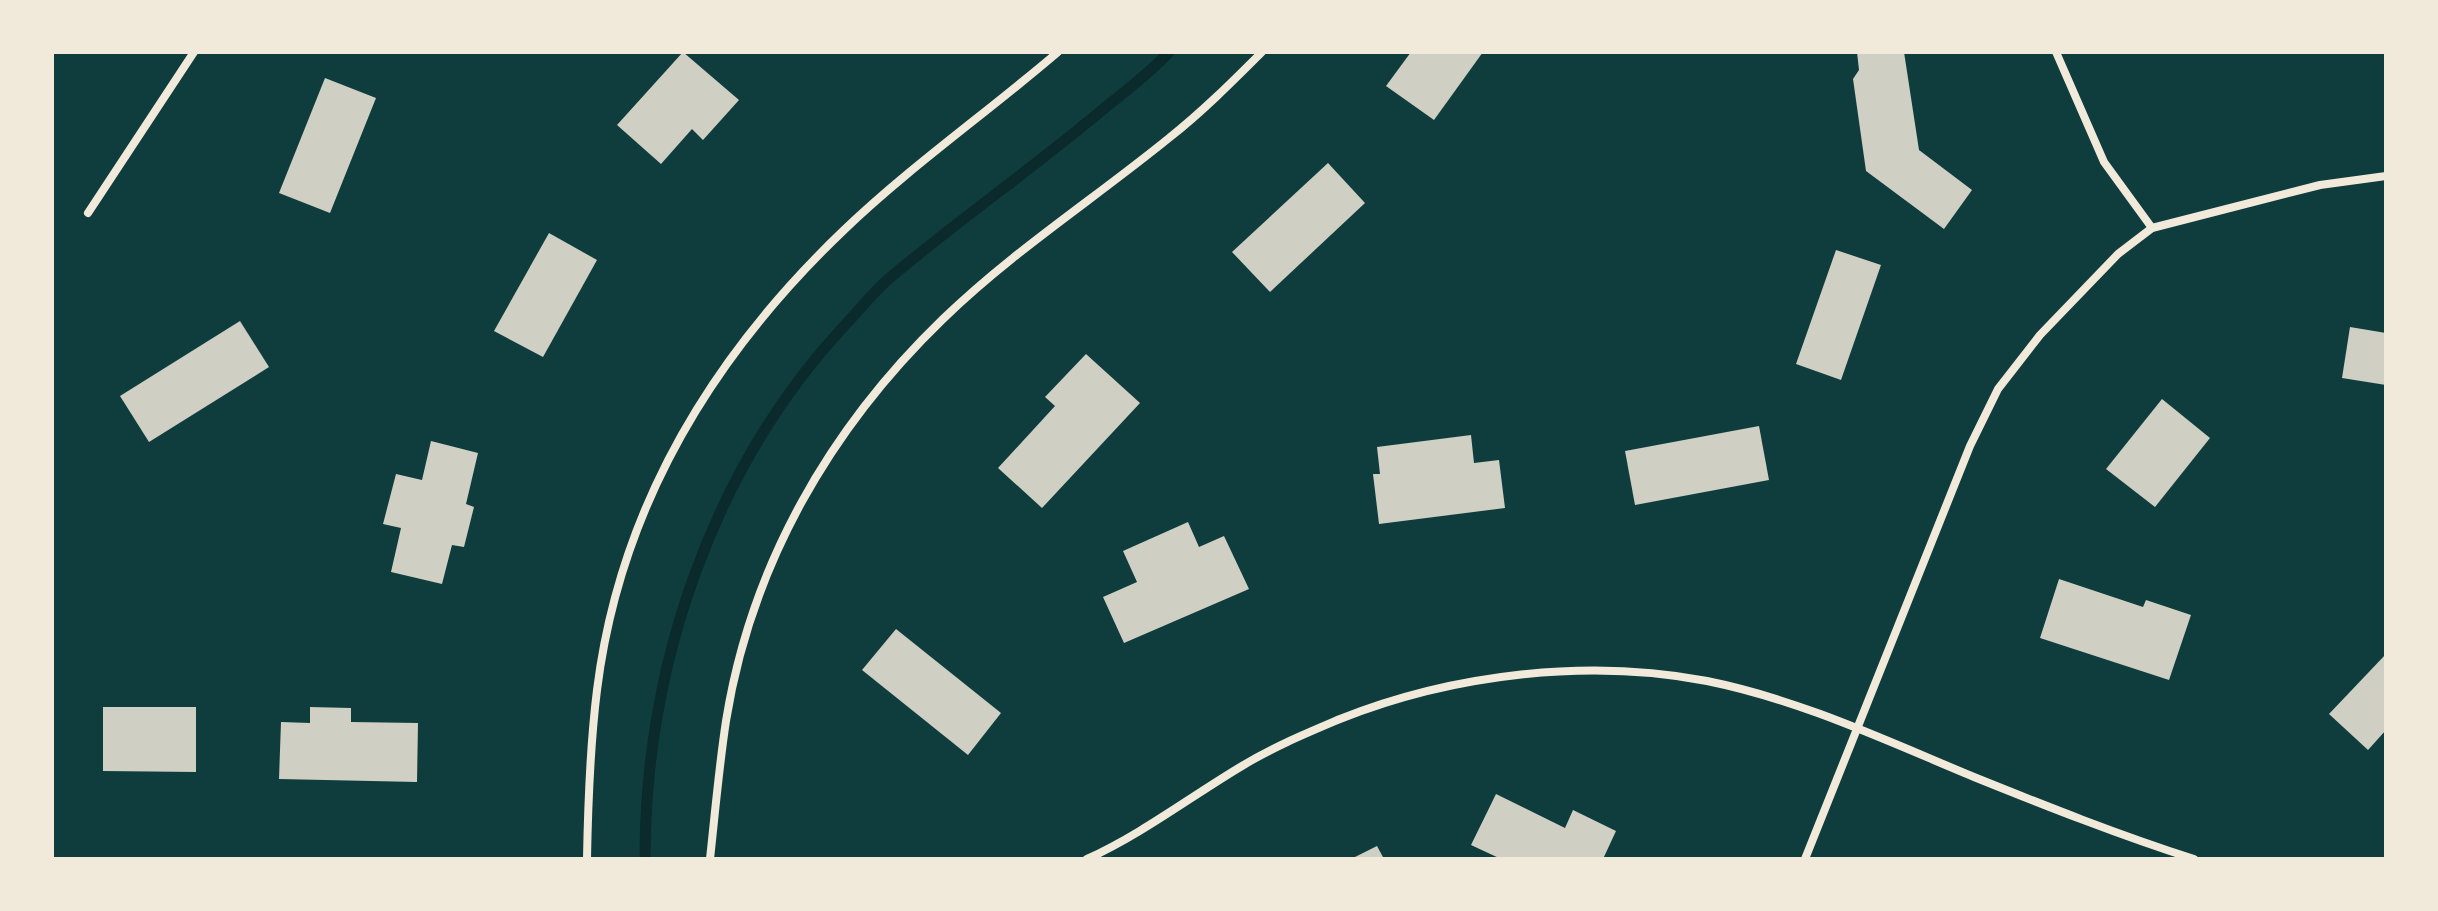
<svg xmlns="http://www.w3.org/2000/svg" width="2438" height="911" font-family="Figtree,sans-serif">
	<rect width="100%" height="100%" fill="#0f3d3e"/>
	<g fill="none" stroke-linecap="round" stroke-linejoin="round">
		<path stroke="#0a2a2b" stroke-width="11" d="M 645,859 C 645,665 713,466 846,324 C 861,308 875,290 892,276 C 960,219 1033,168 1101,111 C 1124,92 1149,74 1169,52"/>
	</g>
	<g fill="#cfcfc3">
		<polygon points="683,52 739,100 703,140 692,129 661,164 617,125"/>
		<polygon points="1411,52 1483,52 1434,120 1386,86"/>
		<polygon points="1857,52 1904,52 1919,150 1972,190 1944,229 1866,171 1853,79 1859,70"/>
		<polygon points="325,78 376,98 330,213 279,193"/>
		<polygon points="1328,163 1365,203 1270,292 1232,252"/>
		<polygon points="549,233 597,260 543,357 494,331"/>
		<polygon points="1836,250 1881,265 1841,380 1796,364"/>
		<polygon points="240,321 269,367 149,442 120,396"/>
		<polygon points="2350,327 2386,333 2386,385 2342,378"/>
		<polygon points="1086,354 1140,403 1042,508 998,468 1055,406 1045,397"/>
		<polygon points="2162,399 2210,438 2155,507 2106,469"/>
		<polygon points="1759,426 1769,480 1635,505 1625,451"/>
		<polygon points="1471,435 1474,463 1499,460 1505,508 1379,524 1373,474 1380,474 1377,447"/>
		<polygon points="431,441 478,453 466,504 474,507 464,547 452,545 442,584 391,572 401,528 383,524 396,474 422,480"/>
		<polygon points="1188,522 1199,547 1224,536 1249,589 1124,643 1103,597 1137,582 1123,551"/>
		<polygon points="2059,579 2143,607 2146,600 2191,615 2169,680 2040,638"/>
		<polygon points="896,629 1001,713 968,755 862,670"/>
		<polygon points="2386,654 2386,730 2368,750 2329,714"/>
		<polygon points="103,707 196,707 196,772 103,771"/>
		<polygon points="310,707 351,708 351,722 418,723 417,782 279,779 281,722 310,723"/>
		<polygon points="1496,794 1565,828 1573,810 1616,831 1603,859 1501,859 1471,845"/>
		<polygon points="1377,846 1384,859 1351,859"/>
	</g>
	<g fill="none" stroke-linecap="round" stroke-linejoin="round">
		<g stroke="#f1e9da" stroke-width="8">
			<polyline points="2056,52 2104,162 2152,228"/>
			<polyline points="88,213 194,52"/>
			<path d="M 587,859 C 588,803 590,746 597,690 C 620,506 712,356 844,230 C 911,166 988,112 1058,52"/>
			<path d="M 710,859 C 715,813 719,767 726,721 C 751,565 830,428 943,319 C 1012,252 1094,199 1169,138 C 1202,112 1232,82 1262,52"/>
			<path d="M 1087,859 C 1142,834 1190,797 1242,766 C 1273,747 1307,733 1340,719 C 1453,674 1588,658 1707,681 C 1801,700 1887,741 1974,777 C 2046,806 2119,835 2194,859"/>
			<polyline points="1805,859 1970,446 1998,389 2040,335 2118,254 2152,228 2320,185 2386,176"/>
		</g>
	</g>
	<rect width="2438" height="911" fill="none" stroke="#f1e9da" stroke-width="108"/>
</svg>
